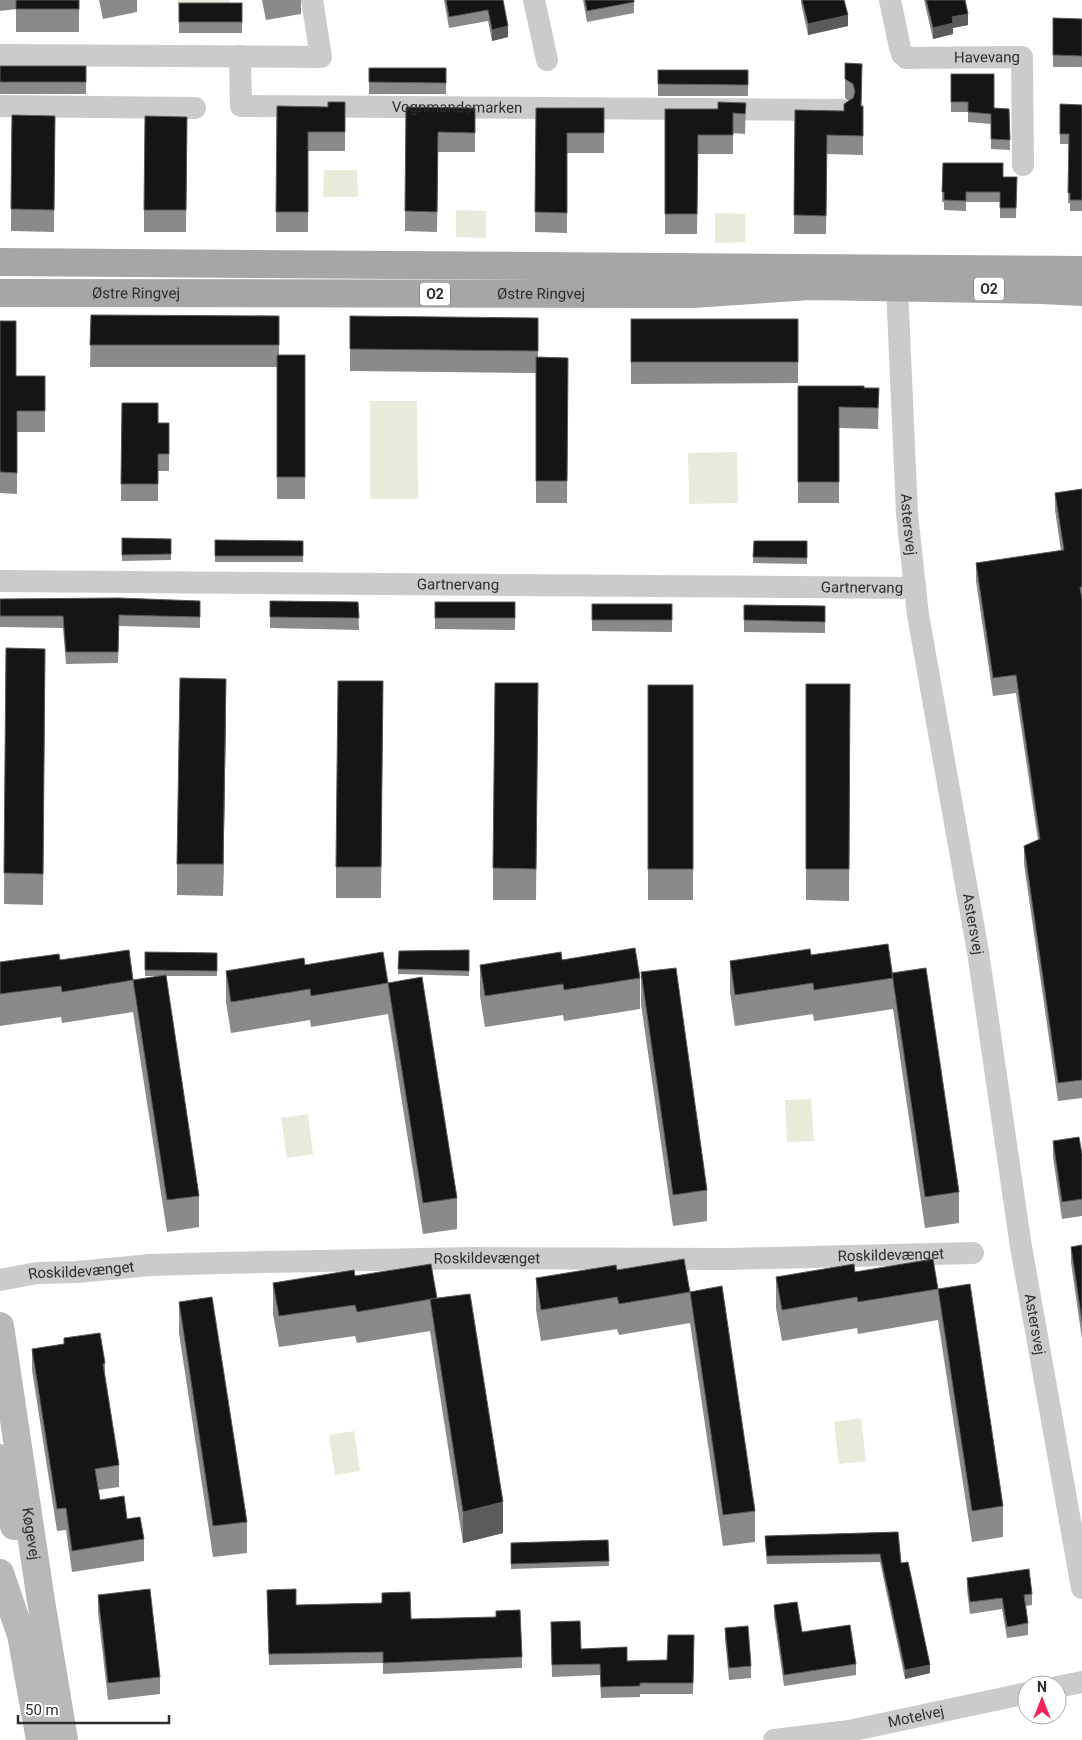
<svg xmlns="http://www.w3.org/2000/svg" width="1082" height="1740" font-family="Roboto,sans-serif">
	<rect width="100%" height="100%" fill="#fff"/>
	<g fill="#e7ecda">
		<polygon points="177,0 229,0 231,14 179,16"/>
		<polygon points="324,170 357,170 358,197 323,197"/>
		<polygon points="456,210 486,211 486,238 456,237"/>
		<polygon points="715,213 745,214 745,242 715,243"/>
		<polygon points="370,401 417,401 418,499 370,499"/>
		<polygon points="737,452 738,503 689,504 688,453"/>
		<polygon points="811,1099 814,1141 787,1142 785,1100"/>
		<polygon points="308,1114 313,1154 287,1158 281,1118"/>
		<polygon points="861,1418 866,1461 839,1464 834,1422"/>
		<polygon points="354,1431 360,1471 335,1475 329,1435"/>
	</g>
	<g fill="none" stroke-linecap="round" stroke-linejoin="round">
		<g stroke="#cbcbcb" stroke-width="22">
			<polyline points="534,0 547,60"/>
			<path id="s1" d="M 890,0 L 900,48 L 902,54 L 906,58 L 1022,57 L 1023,165"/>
			<polyline points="0,55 321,57 312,0"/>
			<path id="s2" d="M 240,56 L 241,106 L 842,110"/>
			<polyline points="0,106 195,108"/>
			<path id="s3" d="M 906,274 L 900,279 L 897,287 L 907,514 L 918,615 L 978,952 L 1021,1247 L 1082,1588"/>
			<path id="s4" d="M 0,581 L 914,588"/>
			<path id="s5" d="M 0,1280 L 37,1273 L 78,1272 L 150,1265 L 222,1263 L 473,1258 L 728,1259 L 973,1253"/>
			<polyline points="1057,1687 1082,1682"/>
			<path id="s6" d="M 774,1740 L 849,1731 L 1027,1693"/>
		</g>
		<g stroke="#b8b8b8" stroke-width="28">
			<path id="s7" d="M 0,1326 L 41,1601 L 64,1740"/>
			<polyline points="0,1458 4,1483 14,1526"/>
			<polyline points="0,1573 21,1635 40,1740"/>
		</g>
		<g stroke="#a6a6a6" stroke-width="28">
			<polyline points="0,262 1082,270"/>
			<path id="s8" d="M 0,293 L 692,294 L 810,286 L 1041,290 L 1082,292"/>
		</g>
	</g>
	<g fill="#8a8a8a">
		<polygon points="0,0 79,0 79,32 16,32 16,9 0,11"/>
		<polygon points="99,0 137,0 137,12 103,19"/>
		<polygon points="262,0 301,0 301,14 266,20"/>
		<polygon points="444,0 503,0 508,37 492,41 488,21 449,28"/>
		<polygon points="583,0 634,0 634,13 587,22"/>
		<polygon points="801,0 844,0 848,26 808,35 801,3"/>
		<polygon points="924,0 965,0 968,25 953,28 953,34 933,39"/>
		<rect x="179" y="3" width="63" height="30"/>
		<polygon points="1053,18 1082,19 1082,67 1053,67"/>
		<polygon points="845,63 861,106 863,106 863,155 827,154 826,234 794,234 795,110 844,111 849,101 845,98"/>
		<rect x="0" y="66" width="86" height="28"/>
		<rect x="369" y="68" width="77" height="26"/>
		<rect x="658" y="70" width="90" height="26"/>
		<polygon points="951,74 994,108 1009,109 1010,150 991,149 991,124 968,122 968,112 951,112"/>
		<polygon points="345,102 345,151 308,151 308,232 276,232 277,106 328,107"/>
		<polygon points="746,103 745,134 733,133 733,154 698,154 697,234 665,234 665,109 718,109"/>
		<polygon points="1060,104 1082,105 1082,211 1070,211 1070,203 1068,203 1069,144 1060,144"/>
		<polygon points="406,107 475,108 475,152 438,152 437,232 405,231"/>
		<polygon points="536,108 604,108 604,153 567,153 567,233 535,232"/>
		<polygon points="12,115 55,116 54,232 11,231"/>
		<polygon points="187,117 186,232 144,232 144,210"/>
		<polygon points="943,163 1003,177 1017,177 1016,218 1000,218 1000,202 966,202 966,211 944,210 944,202 942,202"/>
		<polygon points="91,315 279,316 279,355 305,355 305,499 277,499 277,367 90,367"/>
		<polygon points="538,318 538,357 568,358 567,503 536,503 536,373 350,371 350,349"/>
		<polygon points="631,319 798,319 798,383 631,384"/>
		<polygon points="0,321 16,376 45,376 45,432 17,432 17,494 0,493"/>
		<polygon points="798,386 879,388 878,429 839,428 839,503 798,503"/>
		<polygon points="122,403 158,423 169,440 169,471 158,471 158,501 121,501"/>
		<polygon points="1082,489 1082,1098 1058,1101 1024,864 1024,846 1038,840 1016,693 993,696 976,581 976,563 1061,551 1055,510 1055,493"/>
		<polygon points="122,538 171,539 171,560 122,561"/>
		<polygon points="215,540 303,541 303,562 215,562"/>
		<polygon points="754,541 807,541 807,564 753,563"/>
		<polygon points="0,599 200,601 200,628 119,626 118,663 66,664 63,628 0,627"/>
		<polygon points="270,601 358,602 359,630 270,628"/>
		<polygon points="435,602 515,602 515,630 435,629"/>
		<polygon points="592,604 672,604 672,632 592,631"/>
		<polygon points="744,605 825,606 825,633 744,632"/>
		<polygon points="6,648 45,649 43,905 4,904"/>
		<polygon points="383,681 381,898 336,898 336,867"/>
		<polygon points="850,684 849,901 806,900 806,869"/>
		<rect x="648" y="685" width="45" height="215"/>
		<polygon points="226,710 223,896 177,895 177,864"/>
		<polygon points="538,715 536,900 493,900 493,868"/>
		<polygon points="469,950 469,976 398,974 398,969"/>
		<polygon points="145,952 217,953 217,976 166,976 199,1196 199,1227 167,1232 133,1012 62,1023 61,1017 0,1026 0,962 60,960 133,980 162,976 145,976"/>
		<polygon points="811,955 892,974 959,1192 959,1223 925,1228 893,1009 814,1021 813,1014 735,1026 730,992 730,961"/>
		<polygon points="562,960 640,978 640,1009 564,1021 563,1015 485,1027 480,996 480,965"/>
		<polygon points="305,965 388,983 457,1198 457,1229 423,1234 388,1014 311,1027 310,1020 231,1033 226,1002 226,971"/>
		<polygon points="641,972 707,1190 707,1221 673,1226 641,1004"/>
		<polygon points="1053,1141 1082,1154 1082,1216 1062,1219 1053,1157"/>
		<polygon points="1082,1245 1082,1339 1071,1263 1071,1247"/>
		<polygon points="617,1270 690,1292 755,1511 755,1542 723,1546 690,1323 619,1335 617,1329 541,1341 536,1310 536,1278"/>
		<polygon points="855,1272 938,1289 1003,1506 1003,1537 972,1542 938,1320 858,1334 857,1328 782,1341 776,1308 776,1277"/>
		<polygon points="355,1276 437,1298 503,1533 463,1543 430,1331 357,1343 355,1336 279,1347 273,1314 273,1283"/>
		<polygon points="179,1302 247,1522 247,1553 213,1557 179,1333"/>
		<polygon points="64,1338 105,1363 105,1376 119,1465 119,1487 98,1490 100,1500 127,1519 144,1539 144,1561 72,1572 66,1530 57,1531 32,1370 32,1349 64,1344"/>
		<polygon points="898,1532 901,1563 930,1673 905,1679 880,1562 767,1564 765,1544 765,1536"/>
		<polygon points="608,1540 609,1566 511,1569 511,1543"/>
		<polygon points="967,1578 1032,1594 1032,1605 1026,1606 1028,1623 1028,1635 1007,1638 1002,1609 970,1614 967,1590"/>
		<polygon points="267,1590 296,1605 411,1619 522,1657 522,1668 383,1674 383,1663 269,1665"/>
		<polygon points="98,1595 160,1677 160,1694 108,1700 98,1612"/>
		<polygon points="774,1605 802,1632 856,1664 856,1675 784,1686 774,1616"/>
		<polygon points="551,1622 581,1649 627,1661 667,1660 694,1635 693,1694 640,1694 640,1697 601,1698 600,1675 552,1677"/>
		<polygon points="725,1628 751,1666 751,1678 729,1680 725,1639"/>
	</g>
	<g fill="#5b5b5b">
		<polygon points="968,14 968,25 953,28 953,34 933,39 933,28 952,17"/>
		<polygon points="848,15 848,26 808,35 808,24"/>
		<polygon points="508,26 508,37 492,41 492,30"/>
		<polygon points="226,679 226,710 223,896 223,864"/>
		<polygon points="503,1502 503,1533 463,1543 463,1512"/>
		<polygon points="930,1665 930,1673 905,1679 905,1670"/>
	</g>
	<g fill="#151515" stroke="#5b5b5b">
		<rect x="16" y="0" width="63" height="9"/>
		<polygon points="446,0 503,0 508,26 492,30 488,10 449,17"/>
		<polygon points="585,0 634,0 634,2 587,11"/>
		<polygon points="802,0 844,0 848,15 808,24"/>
		<polygon points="926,0 965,0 968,14 952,17 953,23 933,28"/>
		<rect x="179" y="3" width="63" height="19"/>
		<polygon points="1053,18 1082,19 1082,56 1053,55"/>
		<polygon points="845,63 862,64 861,106 863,106 863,136 827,135 826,216 794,215 795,110 844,111 844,104 853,98 855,92 853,84 845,79"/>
		<rect x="0" y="66" width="86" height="16"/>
		<polygon points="369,68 446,68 446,83 369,82"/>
		<polygon points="658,70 748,70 748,85 658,84"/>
		<polygon points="951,74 994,74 994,108 1009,109 1010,140 991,139 991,114 968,112 968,102 951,102"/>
		<polygon points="328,102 345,102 345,132 308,132 308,212 276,212 277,106 328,107"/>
		<polygon points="718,102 746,103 745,114 733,113 733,135 698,135 697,214 665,214 665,109 718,109"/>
		<polygon points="1060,104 1082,105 1082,200 1070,200 1070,193 1068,193 1069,134 1060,134"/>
		<polygon points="406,107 475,108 475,133 438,132 437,212 405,211"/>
		<polygon points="536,108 604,108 604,133 567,133 567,213 535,212"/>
		<polygon points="12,115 55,116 54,210 11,209"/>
		<polygon points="145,116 187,117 186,210 144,210"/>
		<polygon points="943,163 1003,163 1003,177 1017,177 1016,208 1000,208 1000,192 966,192 966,201 944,200 944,192 942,192"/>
		<polygon points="91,315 279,316 279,345 90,345"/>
		<polygon points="350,316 538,318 538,351 350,349"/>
		<rect x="631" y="319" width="167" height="43"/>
		<polygon points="0,321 16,321 16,376 45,376 45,411 17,411 17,473 0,472"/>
		<rect x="277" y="355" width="28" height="122"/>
		<polygon points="536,357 568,358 567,481 536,481"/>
		<polygon points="798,386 864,386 864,388 879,388 878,408 839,407 839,482 798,482"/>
		<polygon points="122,403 158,403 158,423 169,423 169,454 158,454 158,484 121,484"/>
		<polygon points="1082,489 1082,587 1080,587 1082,600 1082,1080 1058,1083 1024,846 1040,839 1016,675 993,678 976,563 1064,550 1055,493"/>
		<polygon points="122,538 171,539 171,554 122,555"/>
		<polygon points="215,540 303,541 303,556 215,556"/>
		<polygon points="754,541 807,541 807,558 753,557"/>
		<polygon points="119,598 200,601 200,617 119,615 118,652 66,652 63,616 0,616 0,599"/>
		<polygon points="270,601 358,602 359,618 270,617"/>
		<rect x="435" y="602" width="80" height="16"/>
		<rect x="592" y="604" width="80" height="16"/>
		<polygon points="744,605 825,606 825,622 744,620"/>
		<polygon points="6,648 45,649 43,874 4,873"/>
		<polygon points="180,678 226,679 223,864 177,864"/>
		<polygon points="338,681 383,681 381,867 336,867"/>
		<polygon points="495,683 538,683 536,869 493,868"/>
		<polygon points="806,684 850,684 849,869 806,869"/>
		<rect x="648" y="685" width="45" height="184"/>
		<polygon points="888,944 893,978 814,990 813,983 735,995 730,961 810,949 811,955"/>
		<polygon points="635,948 640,978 564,990 563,984 485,996 480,965 561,952 562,960"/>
		<polygon points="129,950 133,980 62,992 61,986 0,994 0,962 59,954 60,960"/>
		<polygon points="469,950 469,971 398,969 399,951"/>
		<polygon points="145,952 217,953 217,971 145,970"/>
		<polygon points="383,952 388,983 311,996 310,989 231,1002 226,971 304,958 305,965"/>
		<polygon points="676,968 707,1190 673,1195 641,972"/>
		<polygon points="926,968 959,1192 925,1197 892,973"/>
		<polygon points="166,975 199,1196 167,1200 133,980"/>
		<polygon points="422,977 457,1198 423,1203 388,983"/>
		<polygon points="1079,1137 1082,1154 1082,1199 1062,1202 1053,1141"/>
		<polygon points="1082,1245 1082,1322 1071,1247"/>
		<polygon points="684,1259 690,1292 619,1304 617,1297 541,1310 536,1278 616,1265 617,1270"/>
		<polygon points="933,1259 938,1289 858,1302 857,1297 782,1310 776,1277 854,1264 855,1272"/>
		<polygon points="431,1264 437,1298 357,1312 355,1305 279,1316 273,1283 354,1270 355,1276"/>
		<polygon points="970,1284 1003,1506 972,1511 938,1289"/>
		<polygon points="722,1286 755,1511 723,1515 690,1292"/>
		<polygon points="470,1294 503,1502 463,1512 430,1299"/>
		<polygon points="212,1297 247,1522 213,1526 179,1302"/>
		<polygon points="100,1333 105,1363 103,1364 119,1465 95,1469 100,1500 124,1496 127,1519 140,1517 144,1539 72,1551 66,1508 57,1509 32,1349 64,1344 64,1338"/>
		<polygon points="898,1532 901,1563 908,1562 930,1665 905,1670 880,1554 767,1556 765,1536"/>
		<polygon points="608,1540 609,1561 511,1564 511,1543"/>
		<polygon points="1029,1569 1032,1594 1024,1595 1028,1623 1007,1627 1002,1598 970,1602 967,1578"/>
		<polygon points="150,1589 160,1677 108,1683 98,1595"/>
		<polygon points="296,1589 296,1605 382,1603 382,1593 410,1592 411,1619 496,1617 496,1611 520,1610 522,1657 383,1663 383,1652 269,1654 267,1590"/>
		<polygon points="797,1602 802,1632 850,1625 856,1664 784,1675 774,1605"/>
		<polygon points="580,1621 581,1649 627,1647 627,1661 667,1660 668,1635 694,1635 693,1683 640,1683 640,1686 601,1687 600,1664 552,1665 551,1622"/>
		<polygon points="748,1626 751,1666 729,1668 725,1628"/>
	</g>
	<g text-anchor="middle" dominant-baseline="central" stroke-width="5" stroke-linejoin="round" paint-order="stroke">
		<g fill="#fff" stroke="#6d6d6d" stroke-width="1">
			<rect x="974" y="277.5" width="30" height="23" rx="4"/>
			<rect x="420" y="282.5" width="30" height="23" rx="4"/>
		</g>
		<g font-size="14" font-weight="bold" fill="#2e2e2e">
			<text x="989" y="289">O2</text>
			<text x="435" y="294">O2</text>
		</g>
		<g font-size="15" fill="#2e2e2e" stroke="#fff">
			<text stroke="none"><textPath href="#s1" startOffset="142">Havevang</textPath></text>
			<text stroke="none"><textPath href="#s2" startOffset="266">Vognmandsmarken</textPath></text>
			<text stroke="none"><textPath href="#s8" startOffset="136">Østre Ringvej</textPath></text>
			<text stroke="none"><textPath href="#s8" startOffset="541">Østre Ringvej</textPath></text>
			<text stroke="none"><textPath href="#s3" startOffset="254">Astersvej</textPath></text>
			<text stroke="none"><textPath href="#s4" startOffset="458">Gartnervang</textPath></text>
			<text stroke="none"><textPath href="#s4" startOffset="862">Gartnervang</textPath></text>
			<text stroke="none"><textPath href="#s3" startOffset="659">Astersvej</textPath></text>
			<text stroke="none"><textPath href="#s5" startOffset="892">Roskildevænget</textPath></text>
			<text stroke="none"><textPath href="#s5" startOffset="488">Roskildevænget</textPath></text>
			<text stroke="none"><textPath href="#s5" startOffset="82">Roskildevænget</textPath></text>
			<text stroke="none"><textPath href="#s3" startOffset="1064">Astersvej</textPath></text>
			<text stroke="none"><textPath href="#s7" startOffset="210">Køgevej</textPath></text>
			<text stroke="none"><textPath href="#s6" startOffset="144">Motelvej</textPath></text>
		</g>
	</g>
	<g transform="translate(1042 1700)"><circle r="24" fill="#ffffff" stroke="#ababab"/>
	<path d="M0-4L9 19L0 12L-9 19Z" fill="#f12359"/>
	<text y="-8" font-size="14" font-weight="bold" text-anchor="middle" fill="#2e2e2e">N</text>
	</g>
	<path d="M18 1715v8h151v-8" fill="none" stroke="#2e2e2e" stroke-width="2.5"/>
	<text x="25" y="1715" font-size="15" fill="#2e2e2e" stroke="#ffffff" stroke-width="4" paint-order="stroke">50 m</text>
</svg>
